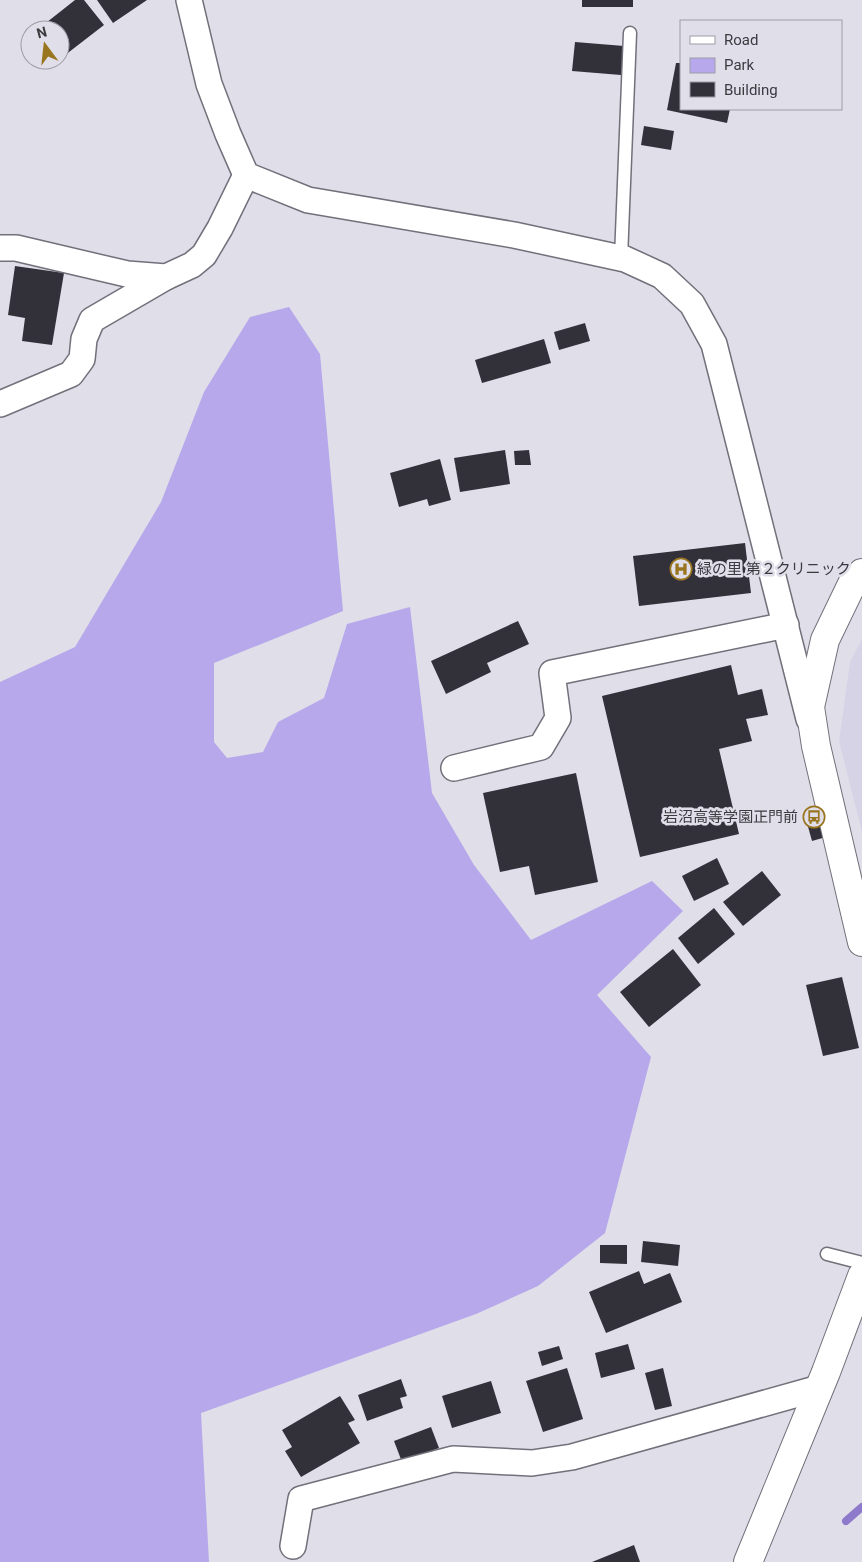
<svg xmlns="http://www.w3.org/2000/svg" width="862" height="1562" viewBox="0 0 862 1562" font-family="Roboto,'Noto Sans JP',sans-serif">
<style>
.built{fill:#d7d3e6}
.green{fill:#b6a8eb}
.lines{fill:none;stroke-linecap:round;stroke-linejoin:round}
.stream{stroke:#8d7aca;stroke-width:8}
.building{fill:#323039}
.service-casing{stroke:#72707a;stroke-width:15}
.minor-casing{stroke:#72707a;stroke-width:28}
.tertiary-casing{stroke:#72707a;stroke-width:30}
.service{stroke:#fff;stroke-width:12}
.minor{stroke:#fff;stroke-width:25}
.tertiary{stroke:#fff;stroke-width:28}
.labels{text-anchor:middle;stroke-width:5;stroke-linejoin:round;paint-order:stroke}
.poi-label{font-size:15px;fill:#3b3a3f;stroke:#e0dee9;text-anchor:start}
</style>
<rect width="100%" height="100%" fill="#e0dee9"/>
<polygon class="built" points="862,639 862,832 839,741 850,662"/>
<polygon class="green" points="289,307 320,354 343,611 214,663 214,742 227,758 263,752 278,722 324,698 347,624 410,607 432,793 474,865 531,940 652,881 683,911 597,995 651,1057 605,1233 538,1286 476,1314 201,1413 209,1562 0,1562 0,682 75,647 161,502 204,392 250,317"/>
<g class="lines">
<polyline class="stream" points="846,1521 862,1507"/>
</g>
<g class="building">
<polygon points="75,0 84,0 104,25 60,59 60,30 37,30"/>
<polygon points="97,0 147,0 113,23"/>
<rect x="582" y="0" width="51" height="7"/>
<polygon points="575,42 624,46 621,75 572,71"/>
<polygon points="676,63 681,63 681,109 730,109 727,123 667,110"/>
<polygon points="644,126 674,131 671,150 641,145"/>
<polygon points="15,266 64,273 52,345 22,341 25,318 8,315"/>
<polygon points="585,323 590,341 559,350 554,332"/>
<polygon points="544,339 551,363 482,383 475,360"/>
<polygon points="505,450 510,484 460,492 454,458"/>
<polygon points="529,450 531,465 515,465 514,451"/>
<polygon points="440,459 451,500 429,506 427,499 399,507 390,473"/>
<polygon points="745,543 751,593 639,606 633,556"/>
<polygon points="518,621 529,644 487,663 491,672 446,694 431,661"/>
<polygon points="731,665 738,695 762,689 768,715 746,719 752,741 719,749 739,834 640,857 602,696"/>
<polygon points="576,773 598,882 535,895 529,866 500,872 483,793"/>
<polygon points="821,819 826,837 812,841 807,823"/>
<polygon points="717,858 729,884 694,901 682,876"/>
<polygon points="762,871 781,895 743,926 723,902"/>
<polygon points="714,908 735,934 698,964 678,938"/>
<polygon points="673,949 701,985 649,1027 620,992"/>
<polygon points="842,977 859,1048 823,1056 806,985"/>
<polygon points="643,1241 680,1245 678,1266 641,1262"/>
<polygon points="600,1245 627,1245 627,1264 600,1263"/>
<polygon points="639,1271 644,1284 670,1273 682,1302 606,1333 589,1292"/>
<polygon points="628,1344 635,1369 601,1378 595,1353"/>
<polygon points="559,1346 563,1359 542,1366 538,1352"/>
<polygon points="567,1368 583,1419 543,1432 526,1381"/>
<polygon points="663,1368 672,1406 655,1410 645,1373"/>
<polygon points="401,1379 407,1396 400,1398 403,1408 367,1421 358,1395"/>
<polygon points="491,1381 501,1413 452,1428 442,1396"/>
<polygon points="340,1396 355,1420 348,1423 360,1443 301,1477 285,1451 292,1447 282,1430"/>
<polygon points="431,1427 439,1448 402,1462 394,1441"/>
<polygon points="634,1545 640,1562 592,1562"/>
</g>
<g class="lines">
<g class="service-casing">
<g id="service">
<polyline points="621,258 630,33"/>
<polyline points="827,1254 862,1263"/>
</g>
</g>
<g class="minor-casing">
<g id="minor">
<polyline points="189,0 209,84 228,134 246,175 308,200 514,235 625,259 662,276 692,304 714,344 809,719"/>
<polyline points="0,248 16,248 127,274 166,277 192,265 204,255 220,228 246,175"/>
<polyline points="0,404 71,374 82,359 84,339 92,320 166,277"/>
<polyline points="454,768 541,747 558,718 552,673 786,625"/>
<polyline points="293,1546 301,1499 453,1459 532,1463 572,1457 819,1388"/>
</g>
</g>
<g class="tertiary-casing">
<g id="tertiary">
<polyline points="862,573 852,584 825,640 810,707 816,746 862,942"/>
<polyline points="748,1562 826,1372 862,1276"/>
</g>
</g>
<use href="#service" class="service"/>
<use href="#minor" class="minor"/>
<use href="#tertiary" class="tertiary"/>
</g>
<defs>
<g id="hospital-ring" transform="scale(1.125)"><circle r="9.5" fill="#e0dee9" stroke="#9a7520" stroke-width="1.5"/><path d="M-5-5h3v3.5h4V-5h3V5h-3V1.5h-4V5h-3Z" fill="#9a7520"/></g>
<g id="bus-ring" transform="scale(1.125)"><circle r="9.5" fill="#e0dee9" stroke="#9a7520" stroke-width="1.5"/><path d="M-5-6H5V4H4V6H2V4H-2V6H-4V4H-5ZM-3.5-4V0h7V-4ZM-3.5 1.2v1.5H-2V1.2ZM2 1.2v1.5H3.5V1.2Z" fill="#9a7520"/></g>
</defs>
<g fill-rule="evenodd">
<use href="#hospital-ring" x="681" y="569"/>
<use href="#bus-ring" x="814" y="817"/>
</g>
<g class="labels">
<g class="poi-label">
<text x="697" y="574">緑の里 第２クリニック</text>
<text x="798" y="822" text-anchor="end">岩沼高等学園正門前</text>
</g>
</g>
<rect x="680" y="20" width="162" height="90" fill="#e0dee9" stroke="#9e9ca5"/>
<rect x="690" y="36" width="25" height="8" fill="#ffffff" stroke="#9e9ca5"/>
<text x="724" y="45" font-size="15" fill="#3b3a3f">Road</text>
<rect x="690" y="58" width="25" height="15" fill="#b6a8eb" stroke="#9e9ca5"/>
<text x="724" y="70" font-size="15" fill="#3b3a3f">Park</text>
<rect x="690" y="82" width="25" height="15" fill="#323039" stroke="#9e9ca5"/>
<text x="724" y="95" font-size="15" fill="#3b3a3f">Building</text>
<g transform="translate(45 45) rotate(345)"><circle r="24" fill="#e0dee9" stroke="#9e9ca5"/>
<path d="M0-4L9 19L0 12L-9 19Z" fill="#9a7520"/>
<text y="-8" font-size="14" font-weight="bold" text-anchor="middle" fill="#3b3a3f">N</text>
</g>
</svg>
